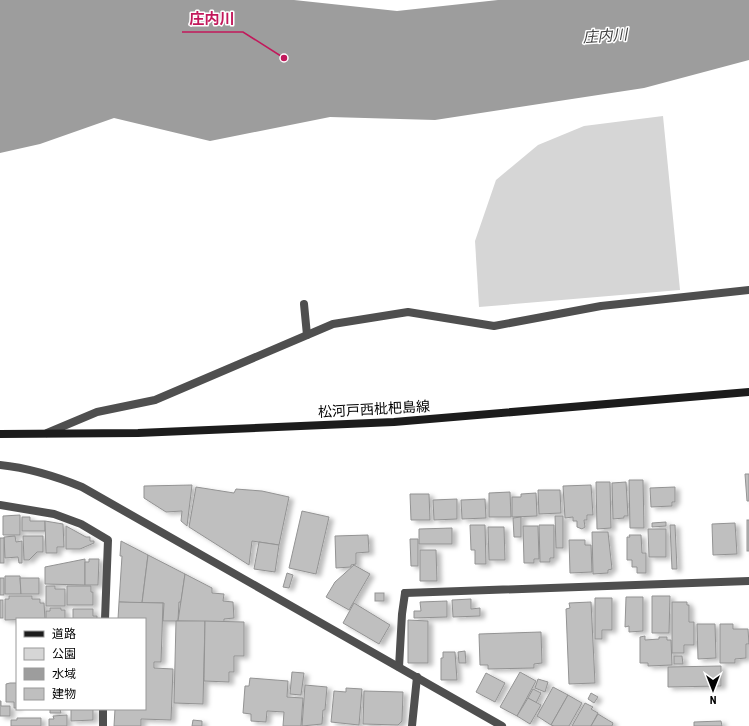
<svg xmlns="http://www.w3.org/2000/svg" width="749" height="726" viewBox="0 0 749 726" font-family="'Roboto Condensed','Noto Sans JP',sans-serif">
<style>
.green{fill:#d6d6d6}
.water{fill:#9d9d9d}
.building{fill:#bfbfbf;stroke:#939393;filter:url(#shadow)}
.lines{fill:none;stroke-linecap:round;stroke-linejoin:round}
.service{stroke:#4f4f4f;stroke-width:8}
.minor{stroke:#4f4f4f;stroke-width:8}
.secondary{stroke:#1c1c1c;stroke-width:8}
.labels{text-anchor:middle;stroke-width:3;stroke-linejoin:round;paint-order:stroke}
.street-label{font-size:14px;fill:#000;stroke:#fff}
.water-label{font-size:15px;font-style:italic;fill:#3e3e3e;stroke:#fff}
.leader{fill:none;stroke:#c2185b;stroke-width:1.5}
.callout-dot{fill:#c2185b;stroke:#fff;stroke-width:1.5}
.callout-label{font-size:15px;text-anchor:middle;font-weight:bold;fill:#c2185b;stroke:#fff;stroke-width:3;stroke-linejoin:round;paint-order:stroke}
</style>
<defs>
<filter id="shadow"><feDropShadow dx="4.5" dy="2.5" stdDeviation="2" flood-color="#0004"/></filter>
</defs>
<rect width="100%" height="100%" fill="#fff"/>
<polygon class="green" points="663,116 680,290 479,307 475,241 496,180 538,145 584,126"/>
<polygon class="water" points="0,0 294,0 397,11 498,0 749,0 749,60 644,88 435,120 330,117 210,141 114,118 40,144 0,153"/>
<g class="building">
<polygon points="745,474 749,474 749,501 747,501"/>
<polygon points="629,480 643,480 644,528 630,528"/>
<polygon points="596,482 610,482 611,528 597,529"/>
<polygon points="626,482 628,516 624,516 624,518 613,519 612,483"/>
<polygon points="192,485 187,526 181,521 182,511 166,512 144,498 144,486"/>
<polygon points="591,485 593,515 587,515 587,520 584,520 585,527 582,529 577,527 577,521 573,521 573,517 565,518 563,486"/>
<polygon points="196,487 234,493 236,489 262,491 289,497 279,545 252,541 249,565 189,527"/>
<polygon points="675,487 675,502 672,502 672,506 651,507 650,488"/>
<polygon points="538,490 560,490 561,513 539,514"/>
<polygon points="510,492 511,517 489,517 489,493"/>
<polygon points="536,493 537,516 512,517 512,497 521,497 521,494"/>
<polygon points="410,494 429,494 430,520 411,520"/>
<polygon points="457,499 457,519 434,520 433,500"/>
<polygon points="485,499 486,518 462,519 461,500"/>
<polygon points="302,511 329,517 316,574 289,568"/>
<polygon points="20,515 20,535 3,535 3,516"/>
<polygon points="555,516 563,516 563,548 556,548"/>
<polygon points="22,517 30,517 30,521 45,521 45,531 22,531"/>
<polygon points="521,517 521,537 514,537 513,518"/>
<rect x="747" y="520" width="2" height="31"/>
<polygon points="45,521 63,524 64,547 57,547 57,553 46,553"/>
<polygon points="666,522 666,526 652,527 652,523"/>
<polygon points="735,523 737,554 713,555 712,524"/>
<polygon points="470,525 485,525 486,564 475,564 475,550 471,550"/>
<polygon points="539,525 554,525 554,558 550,558 550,562 540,562"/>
<polygon points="670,525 675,525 677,569 672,569"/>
<polygon points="66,526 86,537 90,537 90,541 94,541 94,543 80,549 66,549"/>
<polygon points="523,526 538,526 539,559 534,559 534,563 524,563"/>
<polygon points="488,527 504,527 505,560 489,560"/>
<polygon points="452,528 452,544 419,544 419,529"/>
<polygon points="648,529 666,529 666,557 649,557"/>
<polygon points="592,532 608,532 612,569 608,570 608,573 593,574"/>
<polygon points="368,535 369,552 356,553 356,564 351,565 351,567 336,568 335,536"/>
<polygon points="629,535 641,535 642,553 646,553 646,573 637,573 637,567 632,567 632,560 627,560 627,537 630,537"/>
<polygon points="15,536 16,542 22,541 22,563 19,563 18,557 5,558 4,537"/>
<polygon points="23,536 43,536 43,552 37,552 29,560 24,560"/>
<rect x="0" y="538" width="4" height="25"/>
<polygon points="410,539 418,539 418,566 411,566"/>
<polygon points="569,540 585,540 585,545 591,545 592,572 570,573"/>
<polygon points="121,541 148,555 142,603 119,602 122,556 120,556"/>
<polygon points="259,542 279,545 275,572 254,569"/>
<polygon points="420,550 436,550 437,581 420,581"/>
<polygon points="148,555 185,574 181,602 179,602 178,621 163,621 164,603 142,603"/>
<polygon points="85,559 85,585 45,584 45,567"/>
<polygon points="89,559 99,559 98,585 85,585 85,562 89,562"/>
<polygon points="354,565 370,574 349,610 326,597 335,582"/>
<polygon points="287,573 293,575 289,588 283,587"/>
<polygon points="185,574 212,588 212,593 224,594 223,601 233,602 234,618 224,619 224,622 178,621"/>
<polygon points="5,576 20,576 21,594 5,594"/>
<rect x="0" y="578" width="4" height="17"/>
<polygon points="20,578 39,578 39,594 21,594"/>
<polygon points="46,586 55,586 55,589 65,589 65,606 46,606"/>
<polygon points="67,586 91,586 91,592 93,592 93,605 67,605"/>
<rect x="375" y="593" width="9" height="8"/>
<polygon points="9,596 32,596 32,599 40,599 40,603 44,603 45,619 5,620 5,599 9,599"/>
<polygon points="652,596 670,596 669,633 652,633"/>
<polygon points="626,597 643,597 643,631 629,632 629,626 625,627"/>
<polygon points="595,598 612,598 612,630 602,630 602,639 595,639"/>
<polygon points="471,599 471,609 480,608 480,616 453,617 452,600"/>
<rect x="0" y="600" width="3" height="18"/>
<polygon points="447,601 447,617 414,618 414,611 421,611 420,602"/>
<polygon points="119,602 163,603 161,662 154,662 154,668 173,669 171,720 141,719 141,726 114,726 115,709 145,709 145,619 118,619"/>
<polygon points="591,602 595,683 569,684 566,609 570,608 569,603"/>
<polygon points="672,602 687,602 687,605 689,605 689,622 694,622 694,645 684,645 684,653 672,653"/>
<polygon points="354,603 390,625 379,644 343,623"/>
<polygon points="50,608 61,608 61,610 65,610 65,619 46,619 46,611 50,611"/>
<polygon points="73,609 93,609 93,616 97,616 97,619 73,619"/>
<polygon points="408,620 428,621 428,663 408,663"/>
<polygon points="176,621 205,621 203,704 174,703"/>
<polygon points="205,621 244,622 244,656 234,656 234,672 229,672 229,682 204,681"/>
<polygon points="697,624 715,624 716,658 698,659"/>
<polygon points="720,624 733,624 733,629 748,629 749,644 746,644 746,658 735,659 735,663 720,663"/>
<polygon points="541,632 542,663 534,664 534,668 488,669 488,665 480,665 479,634"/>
<polygon points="645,636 645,640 659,639 659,637 667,637 667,640 671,640 672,665 648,666 648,663 640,663 640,637"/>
<polygon points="465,651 466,663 459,663 458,652"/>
<polygon points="443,652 455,652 457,680 441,680 441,658 443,658"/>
<polygon points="674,656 682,656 683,664 674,664"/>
<polygon points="721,666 721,686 668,687 668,667"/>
<polygon points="292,672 304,673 301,695 290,694"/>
<polygon points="520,672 536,681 517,716 500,707"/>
<polygon points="486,673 505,683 495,702 476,692"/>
<polygon points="250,678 288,681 287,697 303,698 301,726 283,726 284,712 267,711 266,722 251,721 251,714 243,713 245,686 249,686"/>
<polygon points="538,679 548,682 545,692 535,688"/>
<polygon points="10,683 17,683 17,708 14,708 14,702 6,702 6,684"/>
<polygon points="305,685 327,687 325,710 323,710 322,724 302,726"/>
<polygon points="553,687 568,695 551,725 537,716"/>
<polygon points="346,688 362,689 359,725 331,722 334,691 346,692"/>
<polygon points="533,689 541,693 536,703 528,698"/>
<polygon points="364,691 403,692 402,721 398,725 363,724"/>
<polygon points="591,693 598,697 594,703 588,699"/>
<polygon points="568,695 582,703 569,726 554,726 551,725"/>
<polygon points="528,698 541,705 530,724 517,716"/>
<polygon points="0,701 1,701 1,706 10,706 10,716 0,716"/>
<polygon points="585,703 593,707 591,709 598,713 591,726 572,726"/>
<polygon points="50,709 60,709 61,713 50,713"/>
<polygon points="71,709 93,709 93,720 71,721"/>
<polygon points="598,714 613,723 612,726 591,726"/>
<polygon points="67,715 67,726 49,726 49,719 54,719 53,716"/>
<polygon points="17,718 41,718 41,726 11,726 11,720 17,720"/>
<polygon points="193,720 202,721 202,726 192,726"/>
<polygon points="721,721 722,726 694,726 694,722"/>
</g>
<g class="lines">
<g class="service">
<polyline points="304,304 307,335"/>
<polyline points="47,433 97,412 155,400 333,324 408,312 494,326 601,306 749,290"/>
<polyline points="399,667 402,614 405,593"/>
</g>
<g class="minor">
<path d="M0 465C29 468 55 476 82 487L502 726"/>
<polyline points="0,505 54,514 81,524 108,540 105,619"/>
<polyline points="405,593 749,581"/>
<polyline points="103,726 103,709"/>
<polyline points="412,726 417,677"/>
</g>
<polyline class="secondary" points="0,434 138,433 394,422 749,392"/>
</g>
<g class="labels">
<g class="street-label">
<text transform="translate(374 409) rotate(-3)" y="5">松河戸西枇杷島線</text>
</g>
<g class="water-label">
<text transform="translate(605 36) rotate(-4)" y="5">庄内川</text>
</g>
</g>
<path class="leader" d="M284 58L243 32H182"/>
<circle class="callout-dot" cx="284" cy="58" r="4"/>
<g class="callout-label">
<text x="212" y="24">庄内川</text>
</g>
<rect x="16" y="618" width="130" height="92" fill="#ffffff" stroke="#999999"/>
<rect x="24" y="631" width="20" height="6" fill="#1c1c1c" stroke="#999999"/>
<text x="52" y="638" font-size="12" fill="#000000">道路</text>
<rect x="24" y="648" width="20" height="12" fill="#d6d6d6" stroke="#999999"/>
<text x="52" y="658" font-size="12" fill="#000000">公園</text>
<rect x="24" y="668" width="20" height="12" fill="#9d9d9d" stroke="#999999"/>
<text x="52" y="678" font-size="12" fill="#000000">水域</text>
<rect x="24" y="688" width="20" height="12" fill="#bfbfbf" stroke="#999999"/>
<text x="52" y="698" font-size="12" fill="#000000">建物</text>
<g transform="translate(713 690) rotate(180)" stroke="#ffffff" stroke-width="3" paint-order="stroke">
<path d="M0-3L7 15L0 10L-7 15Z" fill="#000000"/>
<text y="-6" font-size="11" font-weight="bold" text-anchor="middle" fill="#000000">N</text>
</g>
</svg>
